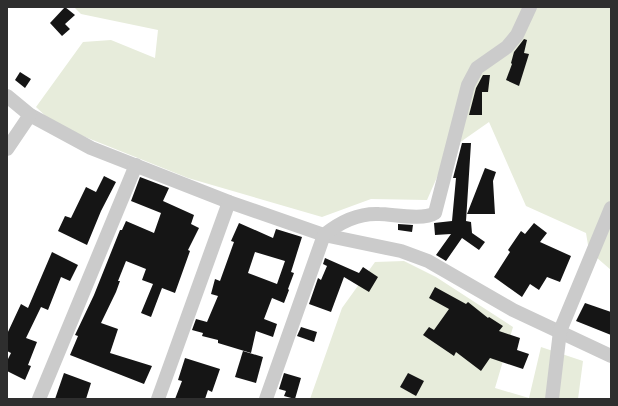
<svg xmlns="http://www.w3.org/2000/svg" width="618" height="406" viewBox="0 0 618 406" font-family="'DM Sans',sans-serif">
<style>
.green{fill:#e7ecdb}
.building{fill:#151515;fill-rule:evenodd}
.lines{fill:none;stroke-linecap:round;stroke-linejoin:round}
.minor{stroke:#cbcbcb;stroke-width:14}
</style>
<rect width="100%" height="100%" fill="#fff"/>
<g class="green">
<polygon points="74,7 611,7 611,270 589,251 586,233 526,206 489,122 449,150 427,200 371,199 322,217 188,178 55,125 36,107 83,42 111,40 155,58 158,30 81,14"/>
<polygon points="404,261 436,277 513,327 495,388 529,398 541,347 583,361 578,399 310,399 342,308 375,262"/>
</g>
<g class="building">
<polygon points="65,7 75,15 65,24 70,29 62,36 50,23"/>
<polygon points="524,39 527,40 524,53 529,54 519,86 506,80 512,64 511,63 514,52"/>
<polygon points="20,72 31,79 25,88 15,80"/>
<polygon points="483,75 490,75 488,92 482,92 482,115 469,115 476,88"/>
<polygon points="462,143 471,143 466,221 471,222 472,233 485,242 479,250 462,238 446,261 436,255 451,234 435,235 434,223 452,221 456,178 453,178"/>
<polygon points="485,168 496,172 493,181 495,214 467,214"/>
<polygon points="104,176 116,182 101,211 87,245 58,231 65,216 71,218 86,187 96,192"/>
<polygon points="140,177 169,188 163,201 194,215 191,224 199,228 188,250 190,251 175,293 162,288 151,317 141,313 153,284 142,280 146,269 126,261 118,281 120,281 116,292 101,323 118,329 110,353 152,366 144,384 70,355 78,336 75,335 94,295 120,230 122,230 126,221 154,233 161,213 131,201"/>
<path d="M239 223 273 238 276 229 302 237 291 272 294 273 288 289 289 290 284 303 272 298 264 319 277 324 273 337 256 331 251 353 218 343V340L202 336 203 333 192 330 196 319 207 322 218 296 211 294 215 279 220 281 234 242 231 241ZM255 252 285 261 277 284 248 273Z"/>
<polygon points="534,223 547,233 540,242 571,256 560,282 547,277 539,290 530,284 522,297 494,277 510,252 508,250 521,231 525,234"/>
<polygon points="398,224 413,225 412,232 398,230"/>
<polygon points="52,252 78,265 70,281 61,277 48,310 41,307 26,338 37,342 28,365 31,366 25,380 7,371 7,361 11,353 7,351 7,334 21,304 28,308"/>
<polygon points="325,258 359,273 363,267 378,277 369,292 344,277 331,312 309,304 318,278 321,280 327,266 323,264"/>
<polygon points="435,287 466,304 468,302 488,318 489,317 503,326 499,331 520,338 517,350 529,354 523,369 490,358 481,371 456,352 454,356 423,335 429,327 434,330 449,309 429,298"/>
<polygon points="585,303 611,312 611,335 576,321"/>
<polygon points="301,327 317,332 314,342 297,336"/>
<polygon points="243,351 263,357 256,383 235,377"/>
<polygon points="185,358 220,369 212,392 208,390 205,399 175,399 182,381 178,380"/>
<polygon points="64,373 91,383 86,399 55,399"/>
<polygon points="284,373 301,378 295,399 284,396 286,391 279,389"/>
<polygon points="408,373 424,381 416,396 400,387"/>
</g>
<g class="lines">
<g class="minor">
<polyline points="7,96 30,115 91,148 229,202 324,235 401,251 428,261 513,310 611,356"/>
<polyline points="7,149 30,115"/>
<polyline points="39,399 136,165"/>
<polyline points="158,399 229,202"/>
<path d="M266 399 324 235C340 222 358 213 379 214 393 214 423 221 435 213L468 85 477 68 507 47 517 35 530 7"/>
<polyline points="552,399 560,331 611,208"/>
</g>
</g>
<rect width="618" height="406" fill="none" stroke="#2e2e2e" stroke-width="16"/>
</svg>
